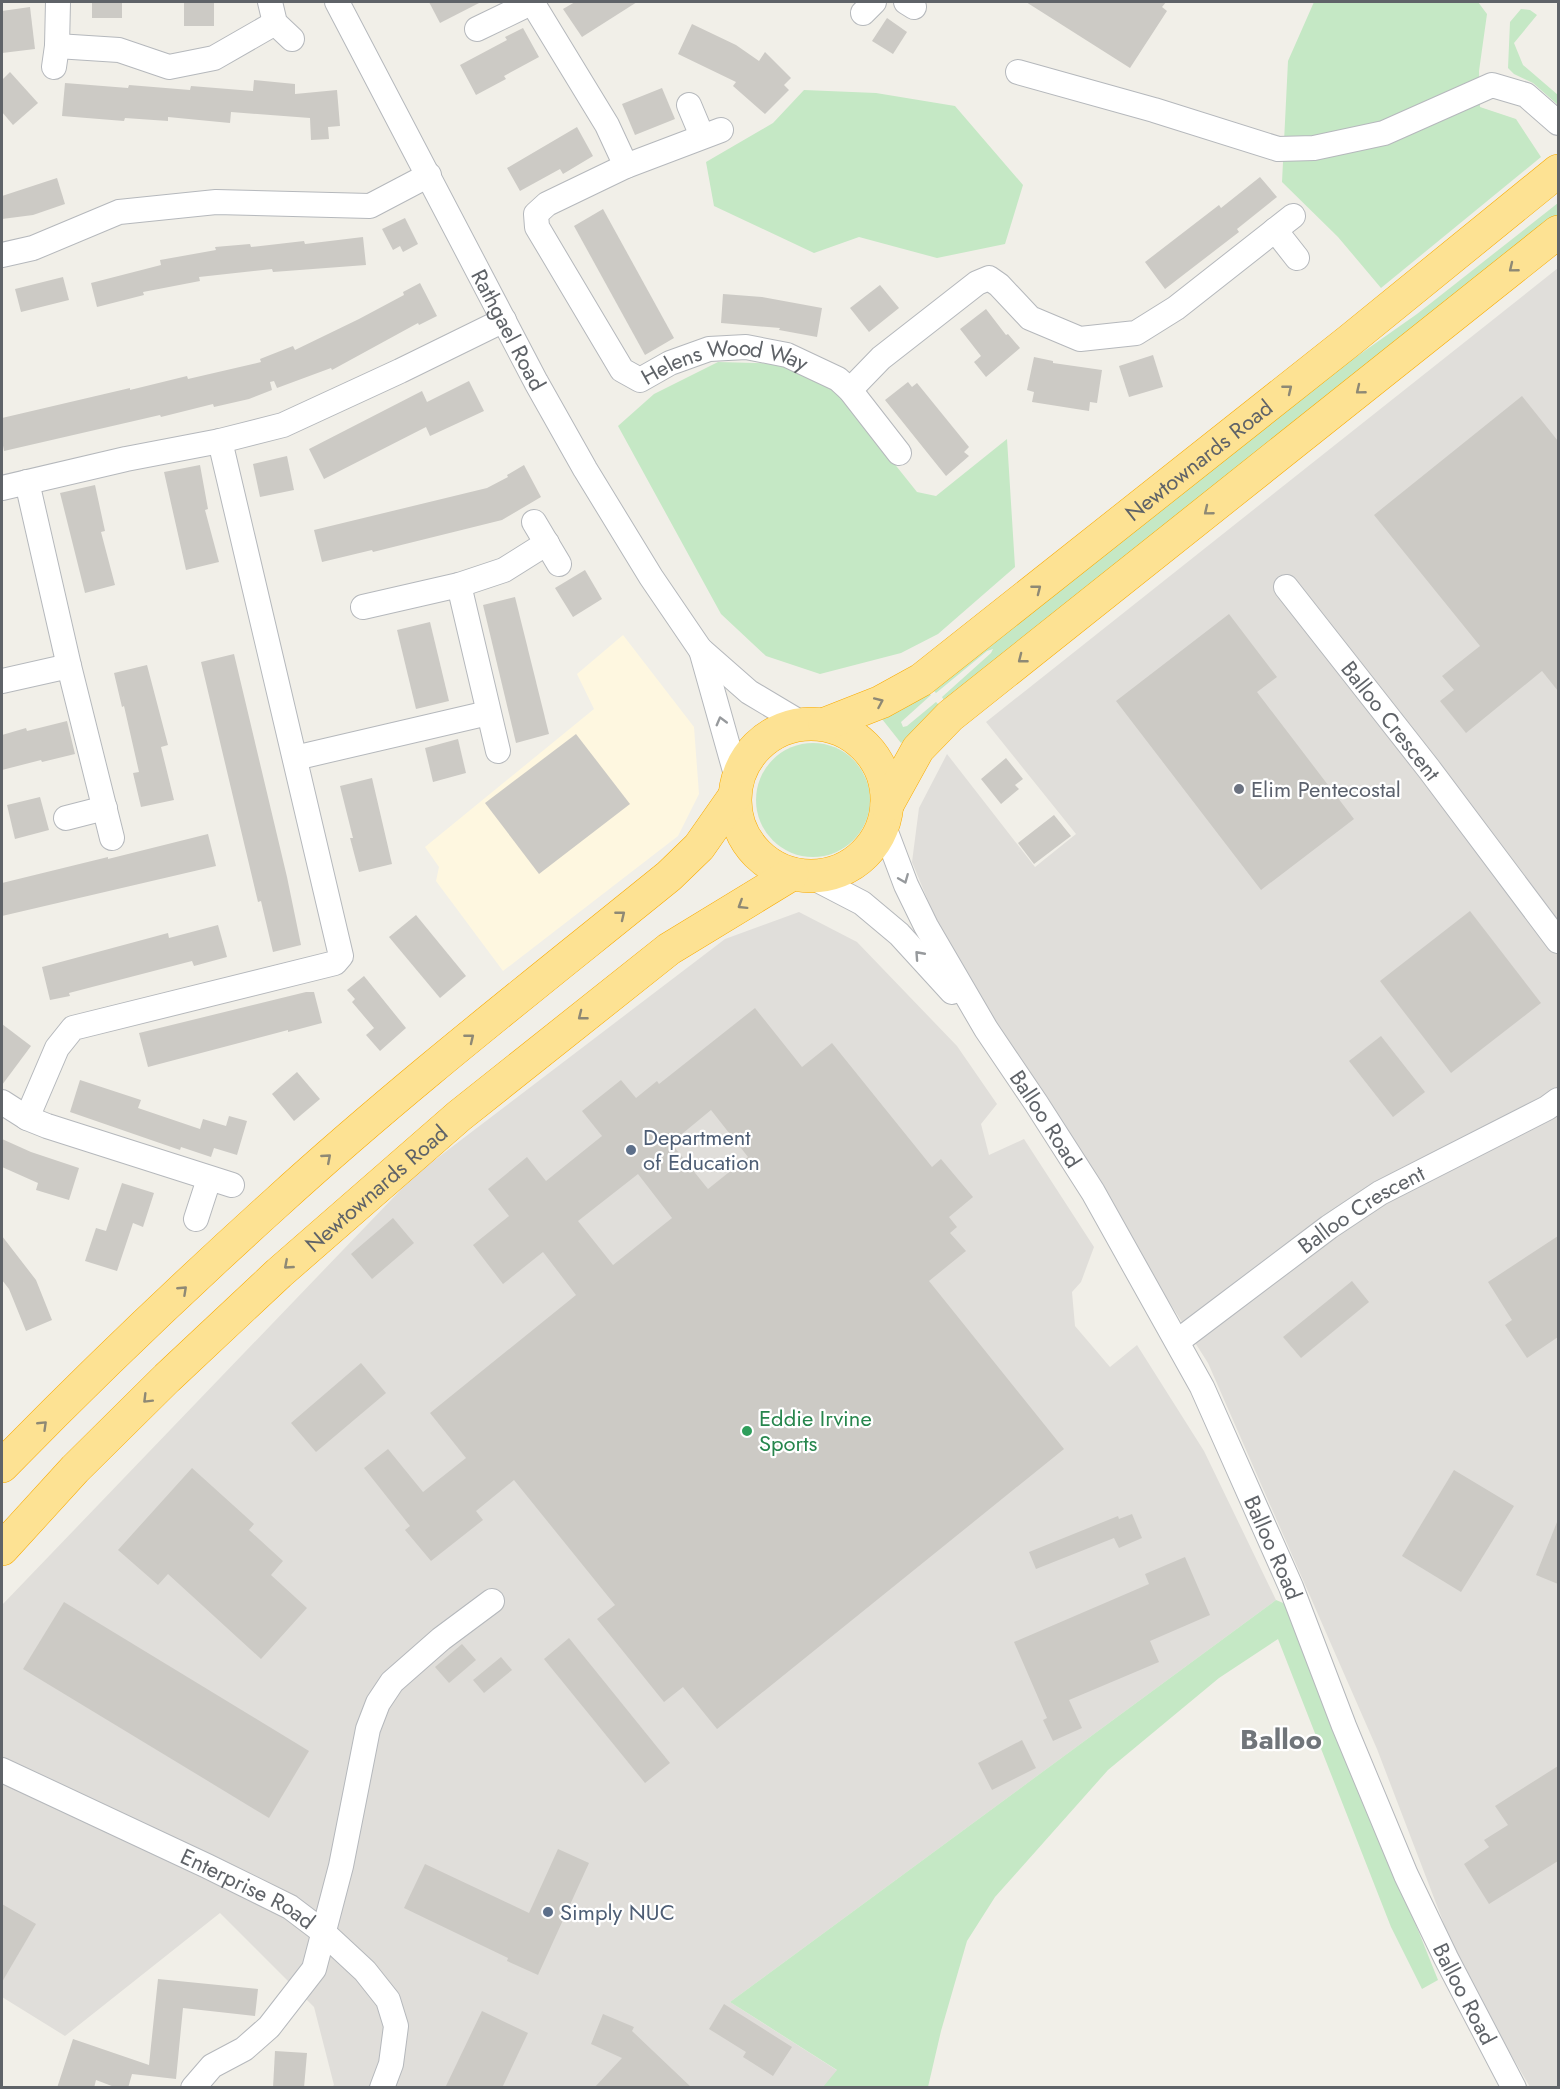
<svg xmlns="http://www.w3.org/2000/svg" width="1560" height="2089" viewBox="0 0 1560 2089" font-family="Jost,sans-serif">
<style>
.commercial{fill:#fef7e0}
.industrial{fill:#e0deda}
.green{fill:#c5e8c5}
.building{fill:#cccac5;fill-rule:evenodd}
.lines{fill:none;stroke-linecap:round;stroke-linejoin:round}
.minor-casing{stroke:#b5b8bc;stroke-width:26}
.highway-casing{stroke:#f9ab00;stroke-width:34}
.minor{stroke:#fff;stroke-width:24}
.highway{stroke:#fde293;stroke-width:33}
.oneway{stroke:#8e8975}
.oneway2{stroke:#979a9d}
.worship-dot{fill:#6b7280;stroke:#fff;stroke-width:2}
.service-dot{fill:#5c6f8a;stroke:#fff;stroke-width:2}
.leisure-dot{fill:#2e9e5b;stroke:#fff;stroke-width:2}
.labels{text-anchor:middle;stroke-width:4.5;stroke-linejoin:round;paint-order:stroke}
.street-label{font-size:22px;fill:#5f6368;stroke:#fff}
.worship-label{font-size:22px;fill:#5b616d;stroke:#fff;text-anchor:start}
.service-label{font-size:22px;fill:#4e5e75;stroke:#fff;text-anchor:start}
.leisure-label{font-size:22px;fill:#27864d;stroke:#fff;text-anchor:start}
.district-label{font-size:28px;font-weight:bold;fill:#70757a;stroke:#fff}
</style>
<rect width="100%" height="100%" fill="#f1efe8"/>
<polygon class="commercial" points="623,635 694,727 699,794 678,836 503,971 436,881 439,867 425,847 594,709 577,674"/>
<g class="industrial">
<polygon points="1558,268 1558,2087 1530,2087 1462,1971 1377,1749 1208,1363 1010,1052 943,937 912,862 919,808 947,754 1035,867 1076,834 986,722"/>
<polygon points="799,912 857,942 957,1046 997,1104 981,1124 989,1155 1024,1139 1094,1247 1081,1282 1072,1292 1075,1326 1110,1367 1137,1345 1204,1451 1276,1600 730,2002 838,2071 823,2088 332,2087 334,2085 314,2007 220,1913 65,2036 2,1997 2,1605 415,1175 725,939"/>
</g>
<g class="green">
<polygon points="1314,2 1478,2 1487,14 1479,71 1480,107 1516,119 1541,157 1381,288 1338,237 1282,182 1288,61"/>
<polygon points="1521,9 1530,10 1537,15 1514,43 1523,65 1558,95 1558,105 1533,83 1514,74 1508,68 1510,22"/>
<polygon points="804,90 876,93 955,106 1023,185 1005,244 937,258 859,237 814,253 714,206 706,162 773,123"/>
<polygon points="1558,203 1558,214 946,704 942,697 991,653 993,649 987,651 936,693 932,689 1336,371 1417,314"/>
<polygon points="718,362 785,364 837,392 917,492 936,496 1007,439 1015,567 938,634 901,653 820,674 766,656 721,614 618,426 654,394"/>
<polygon points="928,692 931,695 901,722 903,727 907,726 936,702 941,707 901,743 882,719 900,711"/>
<circle cx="813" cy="800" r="57"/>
<polygon points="1276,1600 1288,1605 1438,1980 1422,1989 1391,1927 1278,1639 1219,1678 1108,1770 995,1897 967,1941 941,2031 928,2087 823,2087 837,2070 730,2002"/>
</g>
<g class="building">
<rect x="92" y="2" width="30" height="16"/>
<rect x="184" y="2" width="30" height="24"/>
<polygon points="429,2 481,2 440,23"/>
<polygon points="575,2 637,2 582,37 563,9"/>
<polygon points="1026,2 1166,2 1162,7 1167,11 1130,68"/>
<polygon points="30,7 35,49 2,53 2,11"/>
<polygon points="887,18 907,32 893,54 872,41"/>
<polygon points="692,24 736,45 759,61 765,52 791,78 784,85 789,90 765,114 733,86 736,82 678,54"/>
<polygon points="523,28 539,57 504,76 506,79 476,95 460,65 507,40 505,37"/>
<polygon points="10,72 38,103 13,125 2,112 2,80"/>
<polygon points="254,80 295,84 295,94 337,90 340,126 328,127 329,139 311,140 310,118 231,112 230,123 168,117 168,121 125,118 124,121 62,116 65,83 128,88 129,85 190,90 191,86 253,91"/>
<polygon points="662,88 675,119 635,135 622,104"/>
<polygon points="577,127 593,156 563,174 560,169 520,191 507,168"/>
<polygon points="1260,177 1277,197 1237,229 1239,232 1165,289 1145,262 1219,205 1221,208"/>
<polygon points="57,178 65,204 33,215 2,219 2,196"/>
<polygon points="603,209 674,338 645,355 574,226"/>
<polygon points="405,218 418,244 403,252 400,246 393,250 382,229"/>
<polygon points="363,237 366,265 273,272 272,269 199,277 200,281 143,292 144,295 97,307 91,283 161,265 160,260 216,250 215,247 250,244 251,247 304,241 305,244"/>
<polygon points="63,277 69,300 21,312 15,289"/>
<polygon points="420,283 437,316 419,325 418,323 332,370 331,368 277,388 274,381 270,382 272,390 249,399 214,407 213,404 161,417 160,415 4,451 2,440 2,418 130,388 130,390 187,376 188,379 261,362 260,359 293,346 295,350 359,319 404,295 403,292"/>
<polygon points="880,285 899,308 869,332 850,308"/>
<polygon points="723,294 762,297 822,308 817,337 779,330 780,328 721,323"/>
<polygon points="986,309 1006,335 1008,334 1020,348 986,377 974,362 981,356 960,329"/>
<polygon points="1153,355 1163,387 1129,397 1119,366"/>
<polygon points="1034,357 1053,361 1053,363 1102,370 1097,403 1090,402 1089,411 1032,402 1034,392 1027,390"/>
<polygon points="469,381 484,411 430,436 426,427 324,479 309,449 422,391 427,402"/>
<polygon points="908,382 912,387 917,383 969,447 964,452 969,456 946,476 885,400"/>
<polygon points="1522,396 1558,441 1558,691 1542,671 1466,733 1440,701 1454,690 1442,676 1480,646 1374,515"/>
<polygon points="287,456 294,490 260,497 253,464"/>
<polygon points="200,465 208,509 205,510 219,562 186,570 164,472"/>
<polygon points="524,465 541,497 502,520 373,552 372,550 322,562 314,530 487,488 508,477 507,475"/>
<polygon points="95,485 105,531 101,532 115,585 85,593 60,493"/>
<polygon points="585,570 602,599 573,617 555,588"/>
<polygon points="515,597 549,734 516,743 483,605"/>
<polygon points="1229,614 1277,677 1257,692 1354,819 1261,890 1116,701"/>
<polygon points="430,622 449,701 416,709 397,630"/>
<polygon points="234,654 287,877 301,945 273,952 261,901 258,902 201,662"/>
<polygon points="147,665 168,745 161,747 174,800 141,807 133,773 139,772 124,706 122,707 114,673"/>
<polygon points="67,721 75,754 42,762 41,760 2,770 2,735 26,728 27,731"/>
<polygon points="576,734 630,804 539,874 485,803"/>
<polygon points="458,739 466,773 433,782 425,748"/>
<polygon points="1006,758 1023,779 1015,785 1019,789 1001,804 981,779"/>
<polygon points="372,778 392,864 359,872 350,838 353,838 340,786"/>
<polygon points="40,797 49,830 15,839 7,805"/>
<polygon points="1054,815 1071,836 1034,864 1018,843"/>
<polygon points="208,834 216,866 2,916 2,883 108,857 108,859"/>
<polygon points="1470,911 1541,1003 1451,1073 1380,981"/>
<polygon points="416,915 466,976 440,998 389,937"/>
<polygon points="218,925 227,957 194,966 192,961 69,993 70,996 50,1000 42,967 168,933 169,938"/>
<polygon points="364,976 406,1028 380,1051 366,1035 374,1028 352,1002 355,999 347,990"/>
<polygon points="306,992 314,992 322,1023 288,1032 288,1030 148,1067 139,1033"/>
<path d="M755 1008 802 1067 832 1043 932 1167 941 1159 973 1197 949 1217 957 1227 950 1233 966 1251 929 1281 1064 1449 717 1729 683 1687 664 1702 597 1619 615 1605 514 1480 476 1511 483 1520 431 1561 405 1530 410 1526 364 1468 388 1449 423 1492 466 1458 430 1413 576 1295 543 1252 503 1284 473 1245 509 1216 488 1189 527 1157 546 1181 602 1136 582 1111 621 1080 636 1098 657 1081 659 1084ZM711 1110 748 1157 708 1189 671 1143ZM638 1174 672 1218 613 1265 578 1221Z"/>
<polygon points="2,1024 31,1046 2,1085"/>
<polygon points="1381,1036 1425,1092 1393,1117 1349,1061"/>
<polygon points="297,1072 320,1099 294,1121 272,1094"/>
<polygon points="80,1080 141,1100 138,1108 200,1129 203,1119 226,1126 229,1116 247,1121 237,1155 214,1148 211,1157 181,1147 180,1150 70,1112"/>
<polygon points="2,1139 31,1152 79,1168 69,1200 36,1190 38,1183 2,1167"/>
<polygon points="122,1183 154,1193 143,1227 133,1223 117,1271 85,1261 96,1228 106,1231"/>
<polygon points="393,1218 414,1243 372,1279 351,1254"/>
<polygon points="2,1236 36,1280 52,1320 26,1331 9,1289 2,1280"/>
<polygon points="1558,1236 1558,1337 1527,1358 1505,1325 1512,1320 1488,1282"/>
<polygon points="1352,1281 1369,1302 1301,1358 1283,1337"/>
<polygon points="361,1363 386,1393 316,1452 291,1423"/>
<polygon points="192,1468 254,1524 249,1530 283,1561 271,1575 307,1608 261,1659 168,1574 158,1585 118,1550"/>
<polygon points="1454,1470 1514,1506 1461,1592 1402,1556"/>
<polygon points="1132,1514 1142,1538 1119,1548 1114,1538 1036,1569 1029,1552 1118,1516 1119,1519"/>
<polygon points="1557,1522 1558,1522 1558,1584 1536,1575"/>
<polygon points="1185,1557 1210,1615 1150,1641 1159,1662 1069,1700 1082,1728 1053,1741 1043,1720 1047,1718 1014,1642 1149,1584 1145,1574"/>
<polygon points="64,1602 309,1751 269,1818 23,1669"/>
<polygon points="569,1638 670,1763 645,1783 544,1659"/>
<polygon points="462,1644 476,1660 449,1683 435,1667"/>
<polygon points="501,1657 512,1670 484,1693 473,1680"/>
<polygon points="1022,1740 1036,1768 992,1790 978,1763"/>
<polygon points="1558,1766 1558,1861 1489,1904 1464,1864 1489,1847 1484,1840 1508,1825 1495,1806"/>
<polygon points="558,1849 589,1863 538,1975 507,1961 508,1958 404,1908 425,1864 529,1913"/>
<polygon points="2,1904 36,1924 2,1982"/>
<polygon points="158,1979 258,1989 255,2016 183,2008 176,2079 132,2074 128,2088 117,2088 96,2080 94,2088 57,2088 73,2039 149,2065"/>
<polygon points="724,2004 792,2047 773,2076 743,2057 746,2052 709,2029"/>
<polygon points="482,2011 528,2033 502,2088 445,2088"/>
<polygon points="603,2014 634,2027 632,2031 692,2088 594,2088 622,2058 591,2044"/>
<polygon points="275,2051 307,2053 304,2088 273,2088"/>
</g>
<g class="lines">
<g class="minor-casing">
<g id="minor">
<polyline points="270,2 275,23 292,39"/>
<path id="s1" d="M337 2 536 382 585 469 651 577 700 649 749 692 801 723"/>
<polyline points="532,2 607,125 626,166"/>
<polyline points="906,2 914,7"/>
<polyline points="863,13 874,2"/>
<polyline points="477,29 533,2"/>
<polyline points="57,46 119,50 169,67 214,58 275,23"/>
<polyline points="54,67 57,46 58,2"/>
<polyline points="1018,72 1154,110 1278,149 1314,148 1384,133 1492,85 1526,95 1558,123"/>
<polyline points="689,105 702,136"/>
<path id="s2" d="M721 130 626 166 547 204 536 214 537 227 622 370 640 380 670 363 709 349 746 347 787 355 838 379 850 390 899 453"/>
<polyline points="1275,230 1297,258"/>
<polyline points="2,255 33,248 119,212 216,202 370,206 429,175"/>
<polyline points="850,390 881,358 977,283 989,278 999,285 1030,318 1080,339 1136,333 1176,308 1293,216"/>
<polyline points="27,482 69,666 112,838"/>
<polyline points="2,488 126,459 220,441 283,425 400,371 504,320"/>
<polyline points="534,522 559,564"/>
<polyline points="459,585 498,751"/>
<path id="s3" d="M1286 587 1429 769 1558 941"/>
<polyline points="363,607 459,585 504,570 547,543"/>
<polyline points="701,650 737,778"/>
<polyline points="2,681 69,666"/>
<polyline points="295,758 488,713"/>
<polyline points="66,818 105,808"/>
<path id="s4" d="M883 824 906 885 926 926 986 1029 1036 1103 1093 1192 1202 1387 1291 1587 1344 1726 1406 1875 1446 1958 1514 2088"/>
<polyline points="810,876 862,903 899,934 952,992"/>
<polyline points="2,1102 27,1118 47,1126 232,1185"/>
<polyline points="27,1118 57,1048 73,1028 335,963 341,956 220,441"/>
<polyline points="196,1219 209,1179"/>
<path id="s5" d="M1178 1341 1329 1227 1380 1193 1547 1108 1558 1100"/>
<path id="s6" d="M2 1770 207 1866 290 1907 323 1932 365 1971 388 2000 396 2026 391 2064 382 2088"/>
<polyline points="193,2088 212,2066 244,2049 269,2027 314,1969 341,1866 368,1729 378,1703 392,1682 441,1639 492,1601"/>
</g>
</g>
<g class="highway-casing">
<g id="highway">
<circle cx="811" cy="800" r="76"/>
<path id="s7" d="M825 724 881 702 921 680 1349 341 1558 171"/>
<polyline points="887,805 918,749 950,716 1558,232"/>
<path d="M2 1466C90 1376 182 1288 276 1203 402 1088 537 983 669 876L699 847 734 797"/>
<path id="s8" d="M2 1549 75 1469 167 1378 279 1273 459 1116 669 949 792 874"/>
</g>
</g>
<use href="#minor" class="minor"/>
<use href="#highway" class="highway"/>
</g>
<defs><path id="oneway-chevron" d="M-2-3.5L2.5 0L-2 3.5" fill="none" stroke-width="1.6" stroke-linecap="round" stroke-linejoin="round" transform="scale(1.5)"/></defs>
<g class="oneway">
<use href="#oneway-chevron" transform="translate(1513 268) rotate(141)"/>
<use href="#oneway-chevron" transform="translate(1288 389) rotate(-39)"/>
<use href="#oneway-chevron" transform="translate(1360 390) rotate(141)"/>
<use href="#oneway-chevron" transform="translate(1208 511) rotate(141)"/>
<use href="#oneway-chevron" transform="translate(1037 589) rotate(-38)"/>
<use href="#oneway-chevron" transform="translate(1022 659) rotate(142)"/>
<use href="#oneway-chevron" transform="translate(879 702) rotate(-24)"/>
<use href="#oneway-chevron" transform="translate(742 905) rotate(148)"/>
<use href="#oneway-chevron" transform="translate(621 915) rotate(-39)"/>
<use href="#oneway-chevron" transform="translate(582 1016) rotate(142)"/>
<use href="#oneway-chevron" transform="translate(470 1038) rotate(-39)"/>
<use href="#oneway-chevron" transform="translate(327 1158) rotate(-41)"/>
<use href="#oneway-chevron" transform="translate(288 1265) rotate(139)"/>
<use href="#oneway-chevron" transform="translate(183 1290) rotate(-43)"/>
<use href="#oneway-chevron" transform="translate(147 1399) rotate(135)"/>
<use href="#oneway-chevron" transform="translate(43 1425) rotate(-44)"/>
</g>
<g class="oneway2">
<use href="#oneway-chevron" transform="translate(721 721) rotate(-105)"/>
<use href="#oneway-chevron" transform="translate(904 879) rotate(68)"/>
<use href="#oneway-chevron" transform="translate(919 955) rotate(-132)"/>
</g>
<circle class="worship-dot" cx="1239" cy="789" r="6"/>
<g class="service-dot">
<circle cx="631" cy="1150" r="6"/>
<circle cx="548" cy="1912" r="6"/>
</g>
<circle class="leisure-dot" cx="747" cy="1431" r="6"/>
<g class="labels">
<g class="street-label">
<text dy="8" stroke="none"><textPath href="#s1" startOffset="370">Rathgael Road</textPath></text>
<text dy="8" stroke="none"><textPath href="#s2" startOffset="494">Helens Wood Way</textPath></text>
<text dy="8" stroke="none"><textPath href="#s7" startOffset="460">Newtownards Road</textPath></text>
<text dy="8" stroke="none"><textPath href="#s3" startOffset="170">Balloo Crescent</textPath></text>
<text dy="8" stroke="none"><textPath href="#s4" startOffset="338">Balloo Road</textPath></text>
<text dy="8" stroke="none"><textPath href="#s8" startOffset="520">Newtownards Road</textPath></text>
<text dy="8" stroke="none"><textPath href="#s5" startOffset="226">Balloo Crescent</textPath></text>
<text dy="8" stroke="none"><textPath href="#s4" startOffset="824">Balloo Road</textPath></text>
<text dy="8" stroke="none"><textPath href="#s6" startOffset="273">Enterprise Road</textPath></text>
<text dy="8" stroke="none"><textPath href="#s4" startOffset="1310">Balloo Road</textPath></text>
</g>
<g class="worship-label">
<text x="1251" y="797">Elim Pentecostal</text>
</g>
<g class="service-label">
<text x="643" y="1145">Department<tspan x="643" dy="25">of Education</tspan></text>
<text x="560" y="1920">Simply NUC</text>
</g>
<g class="leisure-label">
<text x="759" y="1426">Eddie Irvine<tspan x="759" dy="25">Sports</tspan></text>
</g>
<g class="district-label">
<text x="1281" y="1749">Balloo</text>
</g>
</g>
<rect width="1560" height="2089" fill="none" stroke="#5f6368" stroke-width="6"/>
</svg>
